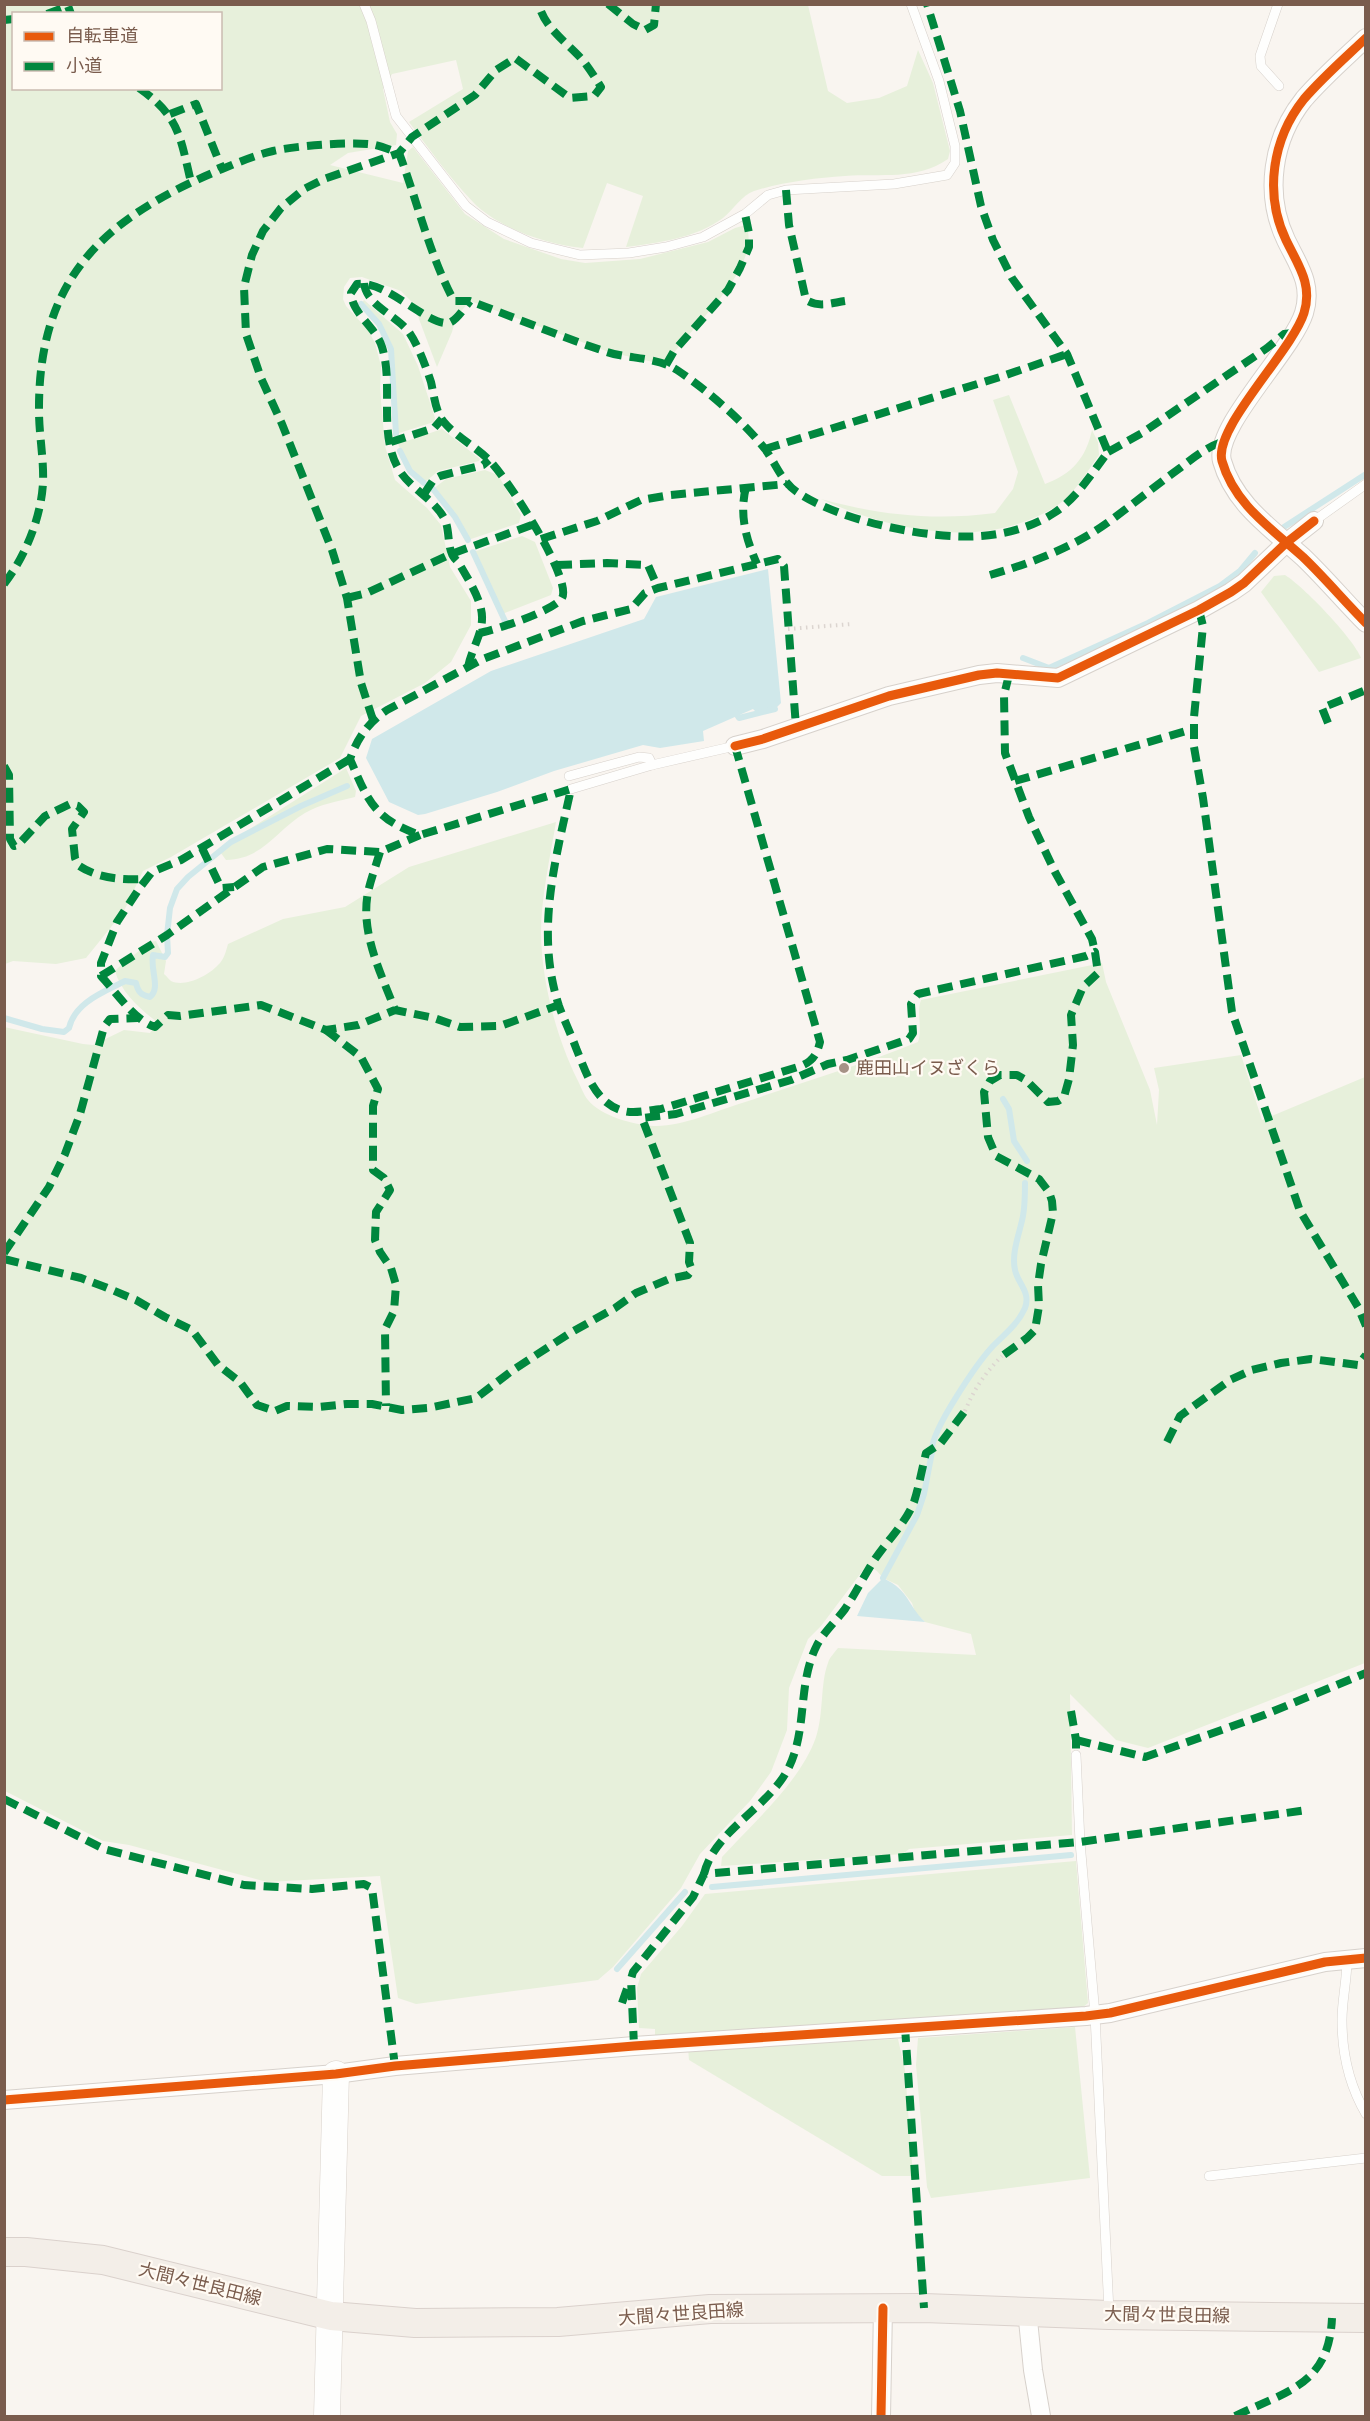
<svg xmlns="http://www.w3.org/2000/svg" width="1370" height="2421" viewBox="0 0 1370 2421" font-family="'Sofia Sans Condensed','Noto Sans JP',sans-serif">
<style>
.green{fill:#e7f0db;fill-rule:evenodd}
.water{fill:#d0e8ea}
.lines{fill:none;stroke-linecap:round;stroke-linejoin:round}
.stream{stroke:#d0e8ea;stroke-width:6}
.lane-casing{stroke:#d7d1cb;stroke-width:10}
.street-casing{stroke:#d7d1cb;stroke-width:20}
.secondary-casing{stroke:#d9d2cb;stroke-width:27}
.primary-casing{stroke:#dad1cc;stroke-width:30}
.path{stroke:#dcd5d0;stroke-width:4;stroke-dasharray:1.5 4.5;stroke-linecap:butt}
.lane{stroke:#fefefd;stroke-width:9}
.street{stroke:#fefefd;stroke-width:18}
.secondary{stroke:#fefefd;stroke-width:26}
.primary{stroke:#f3eee8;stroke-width:28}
.quiet{stroke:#00873e;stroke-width:8;stroke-dasharray:15 8;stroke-linecap:butt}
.cycleway-casing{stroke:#fffaf3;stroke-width:13}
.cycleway{stroke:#e8590c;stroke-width:9}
.poi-dot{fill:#a69286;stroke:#fffaf3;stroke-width:2}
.labels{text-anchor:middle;stroke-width:4.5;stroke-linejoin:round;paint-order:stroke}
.poi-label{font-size:18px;fill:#7a5c4d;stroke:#fffaf3;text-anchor:start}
.street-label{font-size:18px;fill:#7a5c4d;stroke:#fffaf3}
</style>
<rect width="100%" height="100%" fill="#f9f5f0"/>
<g class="green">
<path d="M4 5H808L828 91 847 103 879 98 907 86 918 50 933 83 950 151 948 159C916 181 882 173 845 176 815 178 783 182 754 191 742 195 733 210 723 218 696 238 658 243 626 247L643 196 607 183 583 248C548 245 498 228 473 202 450 178 429 149 409 122L463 89 456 60 392 74 383 89 390 122 397 134 396 145 348 153 330 165 403 183 408 151 413 147 465 214 504 239 561 259 585 263 640 259 708 242 735 228 746 225C764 269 686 329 666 365L609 352 470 301 456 317 452 332 437 367 413 303 401 291 362 277 350 278 344 287 343 299 346 306 368 330 375 343 381 366 380 389 385 446 395 480 427 508 441 525 450 567 471 601V625L451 662 425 683 361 716 340 758 171 857 143 871 124 911 86 958 56 964 13 961 5 964ZM14 14H220V88H14Z"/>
<polygon points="364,300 403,334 418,366 435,418 434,422 396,434 391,349 379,324 361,304"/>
<path d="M1009 395 1045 484C1072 474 1086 458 1092 430L1098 442 1099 455C1086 473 1074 495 1055 507 985 551 891 531 821 499 879 515 934 521 995 513L1013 489 1018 472 993 400Z"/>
<polygon points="442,429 480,459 479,461 438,471 424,483 410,471 398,444"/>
<polygon points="485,470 498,475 521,515 519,523 468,540 455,517 433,489 446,479"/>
<polygon points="522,536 535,542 553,588 551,595 502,614 473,552"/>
<path d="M1285 575C1303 586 1353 638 1361 658L1319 672 1261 592 1274 576Z"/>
<path d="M346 768 356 791 355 797C339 801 320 804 305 813 276 830 264 859 226 860L218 849Z"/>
<path d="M556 822C550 858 541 897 541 934 542 983 556 1036 577 1079 581 1086 583 1094 588 1100 601 1116 634 1125 654 1126 681 1127 716 1111 742 1103 801 1083 861 1065 918 1042 923 1027 916 1014 921 1000L1102 963 1106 982 1150 1090 1157 1125 1159 1090 1154 1068 1241 1055 1262 1120 1365 1077V1663L1148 1748 1116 1740 1070 1694 1072 1835 909 1849 903 1854 721 1866 722 1857C753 1823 801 1781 816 1737 824 1713 820 1684 828 1663 829 1658 835 1652 838 1648L976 1655 971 1634 925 1622 915 1612 912 1603 898 1585 883 1578 877 1571 867 1565 821 1626 808 1639 789 1688 787 1730 771 1772 750 1801 700 1854 681 1888 613 1967 598 1980 416 2004 398 1998 380 1876 267 1882 129 1845 103 1841 5 1791 4 1027 83 1044 93 1045 124 1030 150 1033 157 1022C140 1009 121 992 115 971 125 960 137 955 146 943L156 941 166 961 164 974C167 976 168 979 171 981 185 988 209 975 218 965 224 960 226 951 228 944L283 919 345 907 409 867Z"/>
<polygon points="1076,1861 1088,2003 1082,2008 655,2039 655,2029 639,2028 637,1988 641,1974 682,1926 705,1894"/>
<polygon points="1075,2027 1090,2178 931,2198 927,2187 916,2065 918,2038"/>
<polygon points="898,2039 905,2070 913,2176 882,2176 689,2060 688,2048"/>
</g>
<g class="water">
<polygon points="768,569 781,703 775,709 756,712 753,709 703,731 704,741 660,748 643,745 554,771 497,792 425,814 418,815 389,802 366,758 372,739 491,671 644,619 656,597"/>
<path d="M883 1578C910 1591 906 1603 925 1622L857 1616 868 1593Z"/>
</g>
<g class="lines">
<g class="stream">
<polyline points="361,304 379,324 391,349 396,434"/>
<polyline points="400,451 410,471 424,483"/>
<polyline points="433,489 455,517 468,540"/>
<polyline points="1284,527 1366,474"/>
<polyline points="473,552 505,621"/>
<polyline points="1023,658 1049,668 1148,623 1220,586 1240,571 1255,553"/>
<polyline points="734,710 739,718 775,709"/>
<path d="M4 1018 42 1029 64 1032 69 1028C75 1002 104 992 125 981L136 983C138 992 141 995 150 997 161 988 150 970 153 955L165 957 168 953 167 935 170 908 177 889 188 877 231 842 301 806 347 786"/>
<polyline points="1003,1099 1009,1109 1014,1141 1027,1161"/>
<path d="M883 1578 917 1515 924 1494 932 1452C929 1433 978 1362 993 1346 1005 1334 1018 1324 1025 1308 1031 1292 1018 1284 1015 1270 1011 1253 1020 1232 1023 1216 1025 1205 1025 1194 1025 1183"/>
<polyline points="712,1887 1071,1855"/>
<polyline points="617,1969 685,1892"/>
</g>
<g class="lane-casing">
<g id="lane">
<polyline points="364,4 371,21 396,116 466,206 487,222 531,243 580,255 629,253 666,247 703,237 745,214 768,195 786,190 894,184 947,175 955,163 955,146 939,81 911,4"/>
<polyline points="1278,4 1260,56 1261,66 1279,86"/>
<polyline points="1314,521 1366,484"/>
<polyline points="569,776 639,757 649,758 652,765"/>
<polyline points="571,789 652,765 735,746"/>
<polyline points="1076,1755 1080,1842 1095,2015 1109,2312"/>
<path d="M1347 1960C1347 1980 1342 2000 1342 2020 1342 2054 1349 2085 1366 2114"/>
<polyline points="1209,2176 1366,2158"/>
</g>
</g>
<g class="street-casing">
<g id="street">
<path d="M1366 38C1345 58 1323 77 1304 99 1272 139 1264 194 1286 240 1298 265 1313 284 1304 313 1292 351 1213 428 1222 461 1234 504 1272 529 1303 557 1325 578 1345 602 1366 623"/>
<polyline points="735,746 763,739 889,696 979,675 997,673 1058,678 1199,610 1231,592 1244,583 1286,543 1314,521"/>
<polyline points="4,2100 336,2074 395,2066 634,2046 1086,2016 1110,2013 1325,1962 1366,1958"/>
<polyline points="1027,2310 1033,2370 1041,2416"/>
<polyline points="881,2416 883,2308"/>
</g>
</g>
<g class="secondary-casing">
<polyline id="secondary" points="327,2416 336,2074"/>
</g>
<g class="primary-casing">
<polyline id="primary" points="4,2252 26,2252 103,2260 331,2316 415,2323 558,2322 710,2309 924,2308 1109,2315 1366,2318"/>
</g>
<g class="path">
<polyline points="788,629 852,624"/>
<path d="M965 1411C974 1389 985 1373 1002 1356"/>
</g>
<use href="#lane" class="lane"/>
<use href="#street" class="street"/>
<use href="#secondary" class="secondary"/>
<use href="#primary" class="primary"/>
<g class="quiet">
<polyline points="608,4 633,24 645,30 654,25 656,4"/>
<polyline points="47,14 68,6 71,14"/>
<polyline points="4,20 14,19"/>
<path d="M139 88C180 117 180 137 191 182"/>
<polyline points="170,114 196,104 222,169"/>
<path d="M786 190 789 225 806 300C819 308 831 303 845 301"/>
<path d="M364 283C366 305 396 315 409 332 418 345 426 367 431 382 434 395 435 410 443 421 455 436 475 446 489 460 505 475 573 579 562 598 554 611 495 630 479 633"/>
<polyline points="666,365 674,351 728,290 740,268 749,247 749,233 745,214"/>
<polyline points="391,442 434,428 442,419"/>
<polyline points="765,449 1000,377 1067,354"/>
<polyline points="1108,452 1142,433 1267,348 1284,334 1292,333"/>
<path d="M746 487C739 515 746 539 757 564"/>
<polyline points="424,494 434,479 440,476 483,465 489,460"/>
<polyline points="541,539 597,521 641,500 670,495 787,484"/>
<polyline points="557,565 607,563 648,565 658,588"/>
<path d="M990 575C1031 563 1072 548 1107 523 1132 505 1155 486 1180 468 1193 458 1207 447 1222 442"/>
<path d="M4 584C25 557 41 518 43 483 44 459 39 435 39 411 38 277 105 217 222 169 239 162 256 155 273 151 294 146 347 142 369 144 379 145 390 150 399 153 418 203 429 254 454 301H470C516 318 561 337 607 352 629 359 657 357 677 370 707 390 743 421 765 449 776 464 782 482 797 492 839 521 931 540 981 536 1007 534 1032 527 1054 513 1077 498 1092 473 1108 452L1067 354 1012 278 993 240 981 206 960 111 927 4"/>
<polyline points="347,598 367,593 451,554 532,525"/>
<polyline points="1199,610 1203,626 1194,717 1194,747 1203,798 1232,1012 1300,1211 1358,1307 1366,1326"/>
<path d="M468 667C471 651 482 634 482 619 483 602 468 579 460 565 458 561 453 558 452 554 447 543 450 529 444 518 433 498 409 488 398 468 378 432 394 385 382 347 376 327 352 314 351 293L357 284C386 279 433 331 451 322 458 318 465 307 470 301"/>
<polyline points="1009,675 1004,695 1005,753 1029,817 1055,872 1092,939 1095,952"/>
<path d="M373 720 361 683 347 598 332 550 282 424 261 378 246 334 244 287 252 255 263 231 281 208 304 189 324 179 399 153 412 137 475 95 496 70 515 58 570 98 594 96 601 87C596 79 591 71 585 63 571 45 543 28 539 4"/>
<polyline points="1328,723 1322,708 1366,690"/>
<path d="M735 746 820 1042C817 1054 813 1061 801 1066L661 1109C649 1110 635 1114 624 1111 595 1104 586 1072 576 1048 571 1034 564 1020 559 1006 535 933 555 861 571 789L420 835C374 819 368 801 350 759 358 737 368 723 387 710L483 659 583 621 631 609 645 593 658 588 778 559 784 566 796 727"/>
<path d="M350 759 181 860 152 872 141 886 117 922 101 963V976C115 991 135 1021 155 1027L168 1015 180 1016 261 1005 326 1030 358 1025 395 1010"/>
<path d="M4 766 9 775 10 839 14 846 18 845 45 816 70 804 78 806 84 812 72 829 75 858 78 865C98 879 123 880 146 879"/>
<polyline points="1015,781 1193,729"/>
<polyline points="202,848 221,888 234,887"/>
<path d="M380 852C376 865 371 879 368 892 360 933 381 973 395 1010L434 1018 460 1027 500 1026 559 1005"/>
<polyline points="101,976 167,935 263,867 327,849 380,852 420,835"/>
<polyline points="326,1030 361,1057 378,1089 373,1106 373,1170 384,1178 390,1190 376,1212 375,1240 380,1252 391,1268 396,1285 394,1311 385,1329 386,1406"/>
<polyline points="4,1253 49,1187 65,1154 80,1114 104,1027 110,1019 138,1018"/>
<polyline points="4,1259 81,1278 105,1287 136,1300 165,1317 192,1330 218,1365 240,1382 257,1405 275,1411 287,1406 318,1407 347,1404 372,1404 402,1410 428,1408 476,1398 513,1370 570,1333 615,1308 636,1293 669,1279 688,1275 692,1270 689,1262 690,1243 642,1118 676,1114 791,1080 828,1064 847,1060 909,1039 913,1033 911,1004 918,994 1086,956 1095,952 1098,973 1083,987 1071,1015 1073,1045 1069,1079 1064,1097 1058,1101 1048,1102 1026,1080 1017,1075 1000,1075 990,1081 984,1092 988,1137 996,1156 1039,1179 1049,1192 1052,1201 1053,1213 1041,1264 1038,1285 1039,1306 1035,1330 1027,1338 1002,1356"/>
<polyline points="1167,1442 1180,1416 1230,1380 1252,1370 1281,1363 1311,1359 1358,1365 1366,1355"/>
<polyline points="1071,1711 1076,1740 1076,1755"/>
<polyline points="1076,1740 1145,1757 1264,1715 1366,1673"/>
<polyline points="4,1799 104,1849 244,1885 312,1889 364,1884 372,1888 395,2066"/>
<path d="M704 1874C714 1831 768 1808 788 1769 808 1730 797 1684 817 1645 824 1632 836 1621 845 1609 855 1594 863 1578 873 1562 886 1542 905 1524 914 1502 919 1486 922 1469 926 1453L940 1444 965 1411"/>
<polyline points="622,2003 629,1983"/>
<polyline points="905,2027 924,2308"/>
<polyline points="634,2046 631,1979 633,1972 693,1897 704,1874 1080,1842 1307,1810"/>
<path d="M1235 2416C1287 2391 1329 2385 1332 2318"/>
</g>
<g class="cycleway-casing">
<g id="cycleway">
<path d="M1366 38C1345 58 1323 77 1304 99 1272 139 1264 194 1286 240 1298 265 1313 284 1304 313 1292 351 1213 428 1222 461 1234 504 1272 529 1303 557 1325 578 1345 602 1366 623"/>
<polyline points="735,746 763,739 889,696 979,675 997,673 1058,678 1199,610 1231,592 1244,583 1286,543 1314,521"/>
<polyline points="4,2100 336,2074 395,2066 634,2046 1086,2016 1110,2013 1325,1962 1366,1958"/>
<polyline points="881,2416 883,2308"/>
</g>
</g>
<use href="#cycleway" class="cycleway"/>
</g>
<circle class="poi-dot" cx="844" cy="1068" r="6"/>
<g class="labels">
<g class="poi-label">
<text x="856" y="1074">鹿田山イヌざくら</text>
</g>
<g class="street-label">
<text transform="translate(200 2284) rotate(14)" y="6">大間々世良田線</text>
<text transform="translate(681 2314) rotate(-4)" y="6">大間々世良田線</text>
<text transform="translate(1167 2315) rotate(1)" y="6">大間々世良田線</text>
</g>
</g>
<rect width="1370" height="2421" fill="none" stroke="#7a5c4d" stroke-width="12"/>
<rect x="12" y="12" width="210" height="78" fill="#fffaf3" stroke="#cabbb1" stroke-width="1.5"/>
<rect x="24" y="32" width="30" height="9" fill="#e8590c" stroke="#cabbb1" stroke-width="1.5"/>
<text x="66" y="42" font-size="18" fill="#7a5c4d">自転車道</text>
<rect x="24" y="62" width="30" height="9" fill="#00873e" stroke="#cabbb1" stroke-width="1.5"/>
<text x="66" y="72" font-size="18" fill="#7a5c4d">小道</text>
</svg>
